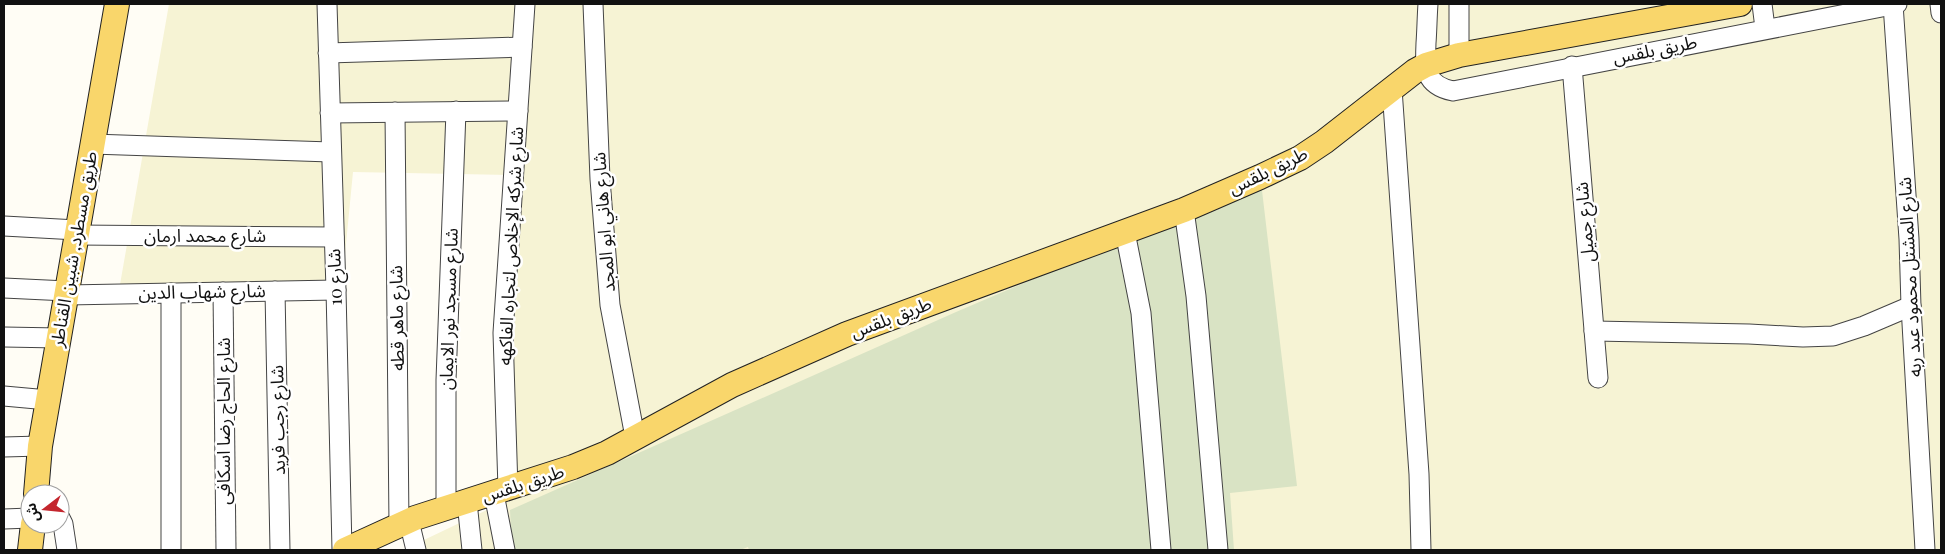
<svg xmlns="http://www.w3.org/2000/svg" width="1945" height="554" viewBox="0 0 1945 554" font-family="'Playfair Display','Noto Sans Arabic',serif">
<style>
.farmland{fill:#f6f3d4}
.cemetery{fill:#d9e3c4}
.lines{fill:none;stroke-linecap:round;stroke-linejoin:round}
.minor-casing{stroke:#444;stroke-width:21}
.major-casing{stroke:#222;stroke-width:26}
.minor{stroke:#fff;stroke-width:19}
.major{stroke:#f9d66b;stroke-width:24}
.labels{text-anchor:middle;stroke-width:5;stroke-linejoin:round;paint-order:stroke}
.street-label{font-size:18px;fill:#111;stroke:#fff}
</style>
<rect width="100%" height="100%" fill="#fffdf5"/>
<polygon class="farmland" points="169,4 1941,4 1941,550 403,550 514,497 514,175 353,172 342,285 118,296"/>
<polygon class="cemetery" points="1261,182 1297,486 1230,493 1234,550 749,550 748,547 740,550 512,550 510,510 956,312"/>
<g class="lines">
<g class="minor-casing">
<g id="minor">
<polyline points="327,4 336,290 342,550"/>
<polyline points="593,4 600,179 610,305 635,437"/>
<path d="M1428 4C1427 17 1427 30 1426 43 1425 68 1424 85 1453 91L1897 4"/>
<polyline points="1762,4 1765,28"/>
<polyline points="1893,4 1909,239 1911,306 1925,550"/>
<polyline points="1940,4 1941,13"/>
<polyline points="328,53 522,47"/>
<polyline points="1459,55 1459,4"/>
<polyline points="1572,66 1598,378"/>
<polyline points="1392,89 1419,474 1421,550"/>
<polyline points="395,112 399,525"/>
<polyline points="330,113 518,111"/>
<polyline points="92,144 331,152"/>
<polyline points="1184,210 1196,296 1218,550"/>
<polyline points="4,226 77,230"/>
<polyline points="1125,232 1141,313 1161,550"/>
<polyline points="76,235 334,237"/>
<polyline points="4,288 67,291"/>
<polyline points="275,291 280,550"/>
<polyline points="223,292 226,550"/>
<polyline points="171,293 171,550"/>
<polyline points="67,295 336,290"/>
<polyline points="1594,331 1749,334 1803,337 1833,336 1864,326 1911,306"/>
<polyline points="4,337 59,338"/>
<polyline points="4,396 48,400"/>
<polyline points="4,447 40,446"/>
<polyline points="508,489 503,333 525,4"/>
<polyline points="494,494 505,550"/>
<polyline points="467,502 472,550"/>
<polyline points="446,508 446,380 456,111"/>
<polyline points="60,518 63,524 67,550"/>
<polyline points="4,519 30,518"/>
<polyline points="409,521 416,550"/>
</g>
</g>
<g class="major-casing">
<g id="major">
<polyline points="36,494 40,446 117,4"/>
<polyline points="30,550 33,524"/>
<polyline points="345,550 415,518 573,467 607,453 732,385 847,334 1184,210 1260,177 1300,158 1324,142 1415,71 1426,65 1459,55 1740,4"/>
</g>
</g>
<use href="#minor" class="minor"/>
<use href="#major" class="major"/>
</g>
<g class="labels">
<g class="street-label">
<text transform="translate(1655 50) rotate(-11)" y="6">طريق بلقس</text>
<text transform="translate(1268 171) rotate(-26)" y="6">طريق بلقس</text>
<text transform="translate(604 222) rotate(-94)" y="6">شارع هاني ابو المجد</text>
<text transform="translate(1585 222) rotate(-95)" y="6">شارع جميل</text>
<text x="205" y="242">شارع محمد ارمان</text>
<text transform="translate(511 246) rotate(-87)" y="6">شارع شركه الإخلاص لتجاره الفاكهه</text>
<text transform="translate(74 249) rotate(-80)" y="6">طريق مسطرد, شبين القناطر</text>
<text transform="translate(335 277) rotate(-92)" y="6">شارع 10</text>
<text transform="translate(1910 277) rotate(-93)" y="6">شارع المشتل محمود عبد ربه</text>
<text transform="translate(202 292) rotate(-1)" y="6">شارع شهاب الدين</text>
<text transform="translate(449 309) rotate(-88)" y="6">شارع مسجد نور الايمان</text>
<text transform="translate(397 318) rotate(-91)" y="6">شارع ماهر قطه</text>
<text transform="translate(891 318) rotate(-21)" y="6">طريق بلقس</text>
<text transform="translate(278 420) rotate(-91)" y="6">شارع رجب فريد</text>
<text transform="translate(224 421) rotate(-90)" y="6">شارع الحاج رضا اسكافى</text>
<text transform="translate(523 484) rotate(-18)" y="6">طريق بلقس</text>
</g>
</g>
<rect width="1945" height="554" fill="none" stroke="#111111" stroke-width="10"/>
<g transform="translate(45 509) rotate(254)"><circle r="24" fill="#ffffff" stroke="#a0a0a0"/>
<path d="M0-4L9 19L0 12L-9 19Z" fill="#c4262e"/>
<text y="-8" font-size="14" font-weight="bold" text-anchor="middle" fill="#111111">ش</text>
</g>
</svg>
